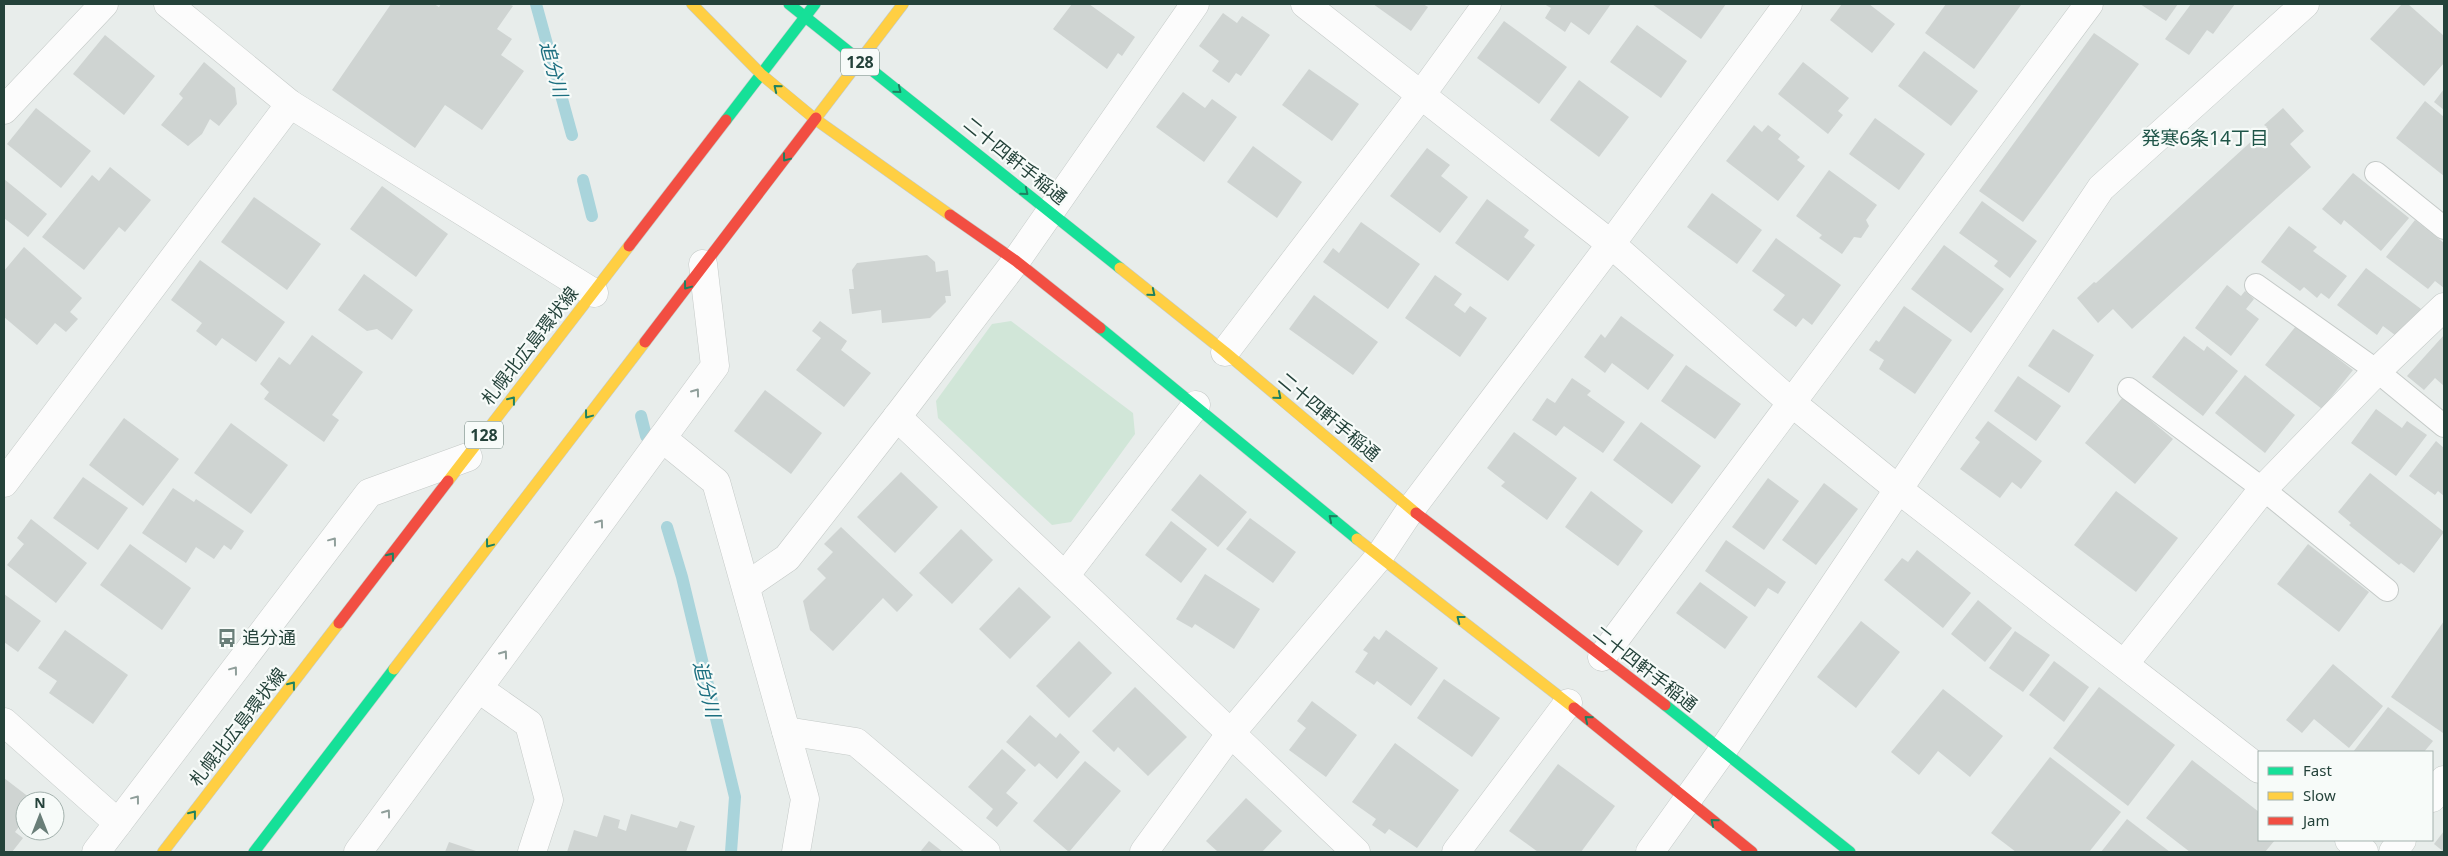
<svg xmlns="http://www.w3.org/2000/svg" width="2448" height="856" viewBox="0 0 2448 856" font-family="'Noto Sans','Noto Sans JP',sans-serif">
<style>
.green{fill:#d1e6d8}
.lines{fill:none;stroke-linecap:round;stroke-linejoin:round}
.stream{stroke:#a9d4db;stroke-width:12}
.building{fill:#cfd4d2}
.lane-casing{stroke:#c5cac8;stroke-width:24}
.street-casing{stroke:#c5cac8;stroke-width:29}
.fast-casing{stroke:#c3cbc8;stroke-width:12}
.slow-casing{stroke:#c3cbc8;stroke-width:12}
.jam-casing{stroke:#c3cbc8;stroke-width:12}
.lane{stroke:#fcfcfc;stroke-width:22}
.street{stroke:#fcfcfc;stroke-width:28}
.fast{stroke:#16e098;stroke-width:11}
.slow{stroke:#ffcf43;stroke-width:11}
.jam{stroke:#f24e42;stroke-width:11}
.oneway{stroke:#1e8160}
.oneway2{stroke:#909f9b}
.labels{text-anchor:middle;stroke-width:4.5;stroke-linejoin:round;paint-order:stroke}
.shield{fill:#f7fbf9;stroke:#637a73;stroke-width:1}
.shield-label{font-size:16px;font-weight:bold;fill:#24423a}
.street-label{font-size:18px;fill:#24423a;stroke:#f7fbf9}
.poi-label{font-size:18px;fill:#24423a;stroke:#f7fbf9;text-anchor:start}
.water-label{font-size:19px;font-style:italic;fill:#1c6f80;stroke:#f7fbf9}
.neighbourhood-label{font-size:19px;fill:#1f5548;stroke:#f7fbf9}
</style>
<rect width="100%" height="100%" fill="#e8edeb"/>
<polygon class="green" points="1011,321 1133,413 1135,434 1071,522 1052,525 938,418 936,401 992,324"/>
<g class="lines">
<g class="stream">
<polyline points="536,4 572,135"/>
<polyline points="583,180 592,216"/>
<polyline points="641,416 646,436"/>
<polyline points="667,527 682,577 735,797 731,852"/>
</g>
</g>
<g class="building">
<polygon points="391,4 434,4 439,7 441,4 509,4 513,6 497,29 512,39 501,55 524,71 482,130 445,105 415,148 332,90"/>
<polygon points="1072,4 1089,4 1135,37 1122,56 1118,53 1107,69 1053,29"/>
<polygon points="1373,4 1423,4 1428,7 1411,31"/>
<polygon points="1544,4 1611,4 1589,35 1571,22 1565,32 1545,18 1551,8"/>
<polygon points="1652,4 1726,4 1701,39"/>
<polygon points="1842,4 1869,4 1895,24 1872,53 1830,20"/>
<polygon points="1946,4 2019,4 2021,5 1974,69 1925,33"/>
<polygon points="2140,4 2178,4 2166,21"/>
<polygon points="2191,4 2235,4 2213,34 2207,30 2189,55 2165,39"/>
<polygon points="2402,4 2408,4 2444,36 2444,63 2424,86 2370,39"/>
<polygon points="1223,13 1237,23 1242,16 1270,35 1241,76 1236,73 1229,83 1212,71 1219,61 1199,46"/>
<polygon points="1504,21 1567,67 1539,104 1477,58"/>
<polygon points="1637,25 1687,61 1661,98 1610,62"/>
<polygon points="2094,33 2139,64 2023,222 1979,191"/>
<polygon points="105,35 155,76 124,115 73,74"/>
<polygon points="1924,51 1978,91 1951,126 1898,86"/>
<polygon points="204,62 235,88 237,104 219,126 210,119 202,134 188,146 161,125 183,98 179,94"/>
<polygon points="1803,62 1849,98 1838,111 1843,115 1828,134 1778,94"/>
<polygon points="1309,69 1359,104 1332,141 1282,105"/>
<polygon points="1579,80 1629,117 1599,157 1550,120"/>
<polygon points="2444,89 2444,110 2434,102"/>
<polygon points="1183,92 1205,108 1212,99 1237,117 1204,162 1156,127"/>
<polygon points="2425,101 2444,117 2444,176 2396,138"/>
<polygon points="36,108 91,151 61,188 7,144"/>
<polygon points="2283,108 2304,131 2290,144 2311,167 2132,329 2113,309 2098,323 2077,298 2094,282 2096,283 2267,127 2264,125"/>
<polygon points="1875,118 1925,154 1899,190 1849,154"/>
<polygon points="1754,125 1762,132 1768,125 1781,135 1778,139 1800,157 1797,160 1805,166 1778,201 1726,161"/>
<polygon points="1253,146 1302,182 1277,218 1227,182"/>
<polygon points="1427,148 1450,165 1441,176 1468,197 1440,233 1390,196"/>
<polygon points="110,167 151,200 125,232 119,227 84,270 42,237 92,175 99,181"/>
<polygon points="1829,170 1877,205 1866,220 1869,226 1861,238 1854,237 1842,254 1819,238 1822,235 1796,216"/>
<polygon points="2353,173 2409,218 2381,251 2344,220 2341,225 2322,209"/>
<polygon points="4,179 47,214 28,237 4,218"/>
<polygon points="382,186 448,234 416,277 350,229"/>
<polygon points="1712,193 1762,230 1737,264 1687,227"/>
<polygon points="254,197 321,244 287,290 221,242"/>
<polygon points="1487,199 1529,230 1524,237 1535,245 1508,281 1455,243"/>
<polygon points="1982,201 2037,241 2010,278 1994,266 1998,261 1959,233"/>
<polygon points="2415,220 2444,243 2444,288 2435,281 2428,289 2386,257"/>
<polygon points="1361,222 1420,264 1388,309 1323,262 1333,248 1339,253"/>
<polygon points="2289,226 2317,247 2313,251 2347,276 2329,299 2321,293 2317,298 2304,287 2300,291 2261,262"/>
<polygon points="1776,238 1841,285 1812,325 1803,318 1796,327 1773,310 1785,295 1752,271"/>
<polygon points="1944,245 2004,289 1971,333 1911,289"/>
<polygon points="24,247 82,298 70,312 78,319 66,332 55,323 37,345 4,317 4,271"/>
<polygon points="927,255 935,262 936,272 948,270 951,296 945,296 946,302 930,318 882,323 881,310 852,314 849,289 854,289 852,270 857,263"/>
<polygon points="200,260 285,322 256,362 222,338 216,346 196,331 202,323 171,300"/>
<polygon points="2366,268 2421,309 2399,338 2383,326 2377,335 2337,305"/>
<polygon points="364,274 413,310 392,340 377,329 367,331 338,310"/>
<polygon points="1435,275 1462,294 1454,305 1465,313 1470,306 1487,318 1460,357 1405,318"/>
<polygon points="2227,285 2241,296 2245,291 2254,299 2246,309 2259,319 2231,356 2195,328"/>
<polygon points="1314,295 1378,342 1353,375 1289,329"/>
<polygon points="1904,306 1952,340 1915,394 1879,369 1884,360 1869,350 1876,340 1879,342"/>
<polygon points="1621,316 1674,355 1648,390 1612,363 1605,373 1584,357 1601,334 1605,338"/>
<polygon points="820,321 847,341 841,350 871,373 844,407 796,370 821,338 812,331"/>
<polygon points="2296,326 2353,370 2322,409 2265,365"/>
<polygon points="2053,329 2094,355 2069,393 2028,366"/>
<polygon points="312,335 363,372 332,415 339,420 324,442 264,399 269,392 260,384 279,357 290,365"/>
<polygon points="2444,335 2444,386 2435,378 2424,390 2407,376"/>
<polygon points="2184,336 2204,351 2207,346 2238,371 2203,416 2152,377"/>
<polygon points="1686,365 1741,404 1715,439 1661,401"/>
<polygon points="2245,375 2295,415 2265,453 2215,413"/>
<polygon points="2018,376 2061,406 2036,441 1994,411"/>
<polygon points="1572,378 1591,391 1587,395 1625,422 1603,453 1564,426 1556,436 1532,420 1547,398 1555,403"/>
<polygon points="765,390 822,433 791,474 734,431"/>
<polygon points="2123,397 2173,439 2135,484 2085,443"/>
<polygon points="2376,409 2402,428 2407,421 2427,435 2396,476 2351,443"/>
<polygon points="124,418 179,459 143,506 89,465"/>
<polygon points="1988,421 2042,461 2021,489 2012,482 2000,498 1960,469 1980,442 1975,438"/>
<polygon points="1641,422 1701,466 1672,504 1613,460"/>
<polygon points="231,423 288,465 251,514 194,473"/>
<polygon points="1514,432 1577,478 1547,520 1501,486 1505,482 1487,468"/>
<polygon points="2436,441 2444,448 2444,496 2438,491 2435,495 2409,476"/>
<polygon points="901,472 938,507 895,553 857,517"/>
<polygon points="2370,473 2444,532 2414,573 2401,563 2399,565 2349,525 2351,523 2338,512"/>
<polygon points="1200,474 1247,512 1218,547 1171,510"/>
<polygon points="83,477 128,508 98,550 53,518"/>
<polygon points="1768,478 1799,501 1764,550 1732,527"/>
<polygon points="1824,483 1858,509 1816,565 1782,540"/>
<polygon points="173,488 194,502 196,499 244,531 231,550 224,545 214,559 196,547 186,563 142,533"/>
<polygon points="1591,491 1643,531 1618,566 1565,527"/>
<polygon points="2116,491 2178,538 2136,592 2074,545"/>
<polygon points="1250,518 1296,552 1273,583 1226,549"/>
<polygon points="31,519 87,563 56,603 7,565 24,544 17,538"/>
<polygon points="1171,521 1207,549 1181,583 1145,555"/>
<polygon points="841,527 913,595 897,612 883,598 833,651 810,630 803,601 826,578 817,569 833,552 824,544"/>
<polygon points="961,529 993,560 952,604 919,573"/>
<polygon points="1726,540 1786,582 1778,594 1768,588 1755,607 1705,571"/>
<polygon points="130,544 191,588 162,630 100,585"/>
<polygon points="2308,544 2369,592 2339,632 2277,584"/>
<polygon points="1917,550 1971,593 1943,628 1884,580 1902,558 1908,562"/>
<polygon points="1205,574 1260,609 1234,649 1195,624 1192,628 1176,619"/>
<polygon points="1700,582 1748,617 1725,649 1676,613"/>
<polygon points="1019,587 1051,617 1010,659 979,629"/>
<polygon points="4,594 41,621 18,652 4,642"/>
<polygon points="1978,600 2012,628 1985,662 1951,634"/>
<polygon points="1861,621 1900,652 1856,708 1817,677"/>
<polygon points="2444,621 2444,732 2443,733 2391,697"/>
<polygon points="65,630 128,675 93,724 49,693 57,681 38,668"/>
<polygon points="1386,630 1438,668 1411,706 1377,681 1374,685 1355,672 1368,653 1363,650 1374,636 1379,640"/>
<polygon points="2015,631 2050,655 2023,692 1989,668"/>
<polygon points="1079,641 1112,673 1069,718 1036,686"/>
<polygon points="2054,661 2089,687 2064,722 2029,695"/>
<polygon points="2333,664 2383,706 2349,748 2314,719 2302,733 2286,720"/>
<polygon points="1444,679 1500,718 1472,757 1417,718"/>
<polygon points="1135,687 1187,737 1148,776 1118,747 1114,752 1092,731"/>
<polygon points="2099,687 2175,745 2128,806 2053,748"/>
<polygon points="1943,689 2003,736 1970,777 1938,751 1919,775 1891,752"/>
<polygon points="1312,701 1357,735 1326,777 1289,750 1306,728 1297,721"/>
<polygon points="2388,707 2433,741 2424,752 2353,752"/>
<polygon points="1030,715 1056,738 1060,733 1080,752 1057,779 1039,763 1035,767 1006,742"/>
<polygon points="1395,743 1459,790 1417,848 1389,829 1385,834 1372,825 1376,819 1352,802"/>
<polygon points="1002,749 1026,770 1006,793 1018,803 997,827 986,818 993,809 968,787"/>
<polygon points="2050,757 2121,812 2089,852 2016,852 1991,833"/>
<polygon points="2192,760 2259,812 2259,840 2275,840 2265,852 2190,852 2146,818"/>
<polygon points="1085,761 1121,791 1069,852 1033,821"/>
<polygon points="1558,764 1615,806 1581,852 1538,852 1509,831"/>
<polygon points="4,778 34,801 25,801 25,819 15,832 23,838 12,852 4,852"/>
<polygon points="1246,798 1282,831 1262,852 1218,852 1206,841"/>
<polygon points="631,814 677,828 680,821 695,826 686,852 567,852 574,830 597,837 604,815 620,820 618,828 626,831"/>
<polygon points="2127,819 2170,852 2101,852"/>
<polygon points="2444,831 2444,852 2434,844"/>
<polygon points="929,841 943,852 920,852"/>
<polygon points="449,842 479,852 445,852"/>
</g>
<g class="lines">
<g class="lane-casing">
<g id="lane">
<polyline points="2376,173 2444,228"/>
<polyline points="2256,285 2377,371 2444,426"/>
<polyline points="2129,389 2263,489 2387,590"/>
</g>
</g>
<g class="street-casing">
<g id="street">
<polyline points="168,4 290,104 594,293"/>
<polyline points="1305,4 1611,244 1792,403 1898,489 2259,769"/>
<polyline points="4,110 104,4"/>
<polyline points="1225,352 1421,95 1487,4"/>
<polyline points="897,417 1356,852"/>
<polyline points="662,438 716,482 805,799 796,852"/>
<polyline points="4,483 290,104"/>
<polyline points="1065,576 1196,405"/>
<polyline points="746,586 787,558 897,417 1016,261 1195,4"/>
<polyline points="1602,657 2089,4"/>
<polyline points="2125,663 2263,489 2377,371 2444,307"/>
<polyline points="479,689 529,724 549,800 532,852"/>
<polyline points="4,722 118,823"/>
<polyline points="786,731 856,742 986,852"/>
<polyline points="2432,798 2444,780"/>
<polyline points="2349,840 2364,852"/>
<polyline points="96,852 369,493 468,457"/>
<polyline points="358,852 715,366 703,264"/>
<polyline points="1144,852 1231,733 1379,557 1411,509 1611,244 1788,4"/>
<polyline points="1456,852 1568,703"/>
<polyline points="1650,852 1723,750 2101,188 2305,4"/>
<polyline points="2393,852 2402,840"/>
</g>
</g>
<g class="fast-casing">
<g id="fast">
<polyline points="789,4 1120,268"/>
<polyline points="726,120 815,4"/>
<polyline points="1100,328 1357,539"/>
<polyline points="1665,705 1850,852"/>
<polyline points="254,852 394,669"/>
</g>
</g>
<g class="slow-casing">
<g id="slow">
<polyline points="692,4 762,75 815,119 950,215"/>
<polyline points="816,118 903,4"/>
<polyline points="1120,268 1225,352 1416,513"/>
<polyline points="448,481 629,246"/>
<polyline points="1357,539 1574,708"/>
<polyline points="394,669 645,342"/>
<polyline points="163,852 339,623"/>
</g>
</g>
<g class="jam-casing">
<g id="jam">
<polyline points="950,215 1016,261 1100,328"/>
<polyline points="629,246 726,120"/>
<polyline points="645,342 816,118"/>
<polyline points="1416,513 1665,705"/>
<polyline points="339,623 448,481"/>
<polyline points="1574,708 1752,852"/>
</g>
</g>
<use href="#lane" class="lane"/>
<use href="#street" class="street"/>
<use href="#fast" class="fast"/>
<use href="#slow" class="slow"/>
<use href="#jam" class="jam"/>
</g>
<defs><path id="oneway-chevron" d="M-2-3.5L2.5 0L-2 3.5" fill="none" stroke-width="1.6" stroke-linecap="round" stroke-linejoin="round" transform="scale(1.25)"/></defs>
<g class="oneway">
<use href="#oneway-chevron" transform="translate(777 88) rotate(-141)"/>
<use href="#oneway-chevron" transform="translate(898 90) rotate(39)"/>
<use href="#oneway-chevron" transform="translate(786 158) rotate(127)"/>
<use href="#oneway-chevron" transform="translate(1025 192) rotate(39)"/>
<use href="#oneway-chevron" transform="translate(687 286) rotate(127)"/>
<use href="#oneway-chevron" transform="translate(1152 293) rotate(39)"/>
<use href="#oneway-chevron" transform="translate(1278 396) rotate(40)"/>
<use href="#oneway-chevron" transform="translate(512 400) rotate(-52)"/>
<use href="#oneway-chevron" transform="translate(588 415) rotate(127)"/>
<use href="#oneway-chevron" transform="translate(1332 518) rotate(-140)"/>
<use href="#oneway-chevron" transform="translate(489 544) rotate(127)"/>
<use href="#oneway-chevron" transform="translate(391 556) rotate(-52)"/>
<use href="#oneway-chevron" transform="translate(1460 619) rotate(-142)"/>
<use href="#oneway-chevron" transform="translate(292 685) rotate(-52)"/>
<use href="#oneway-chevron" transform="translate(1588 719) rotate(-141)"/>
<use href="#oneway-chevron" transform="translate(193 814) rotate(-52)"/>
<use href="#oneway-chevron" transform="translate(1714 822) rotate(-141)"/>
</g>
<g class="oneway2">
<use href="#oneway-chevron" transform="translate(696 392) rotate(-54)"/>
<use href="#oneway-chevron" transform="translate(600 523) rotate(-54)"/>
<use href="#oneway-chevron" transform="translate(333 541) rotate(-53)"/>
<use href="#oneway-chevron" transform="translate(504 654) rotate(-54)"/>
<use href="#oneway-chevron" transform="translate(234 670) rotate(-53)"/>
<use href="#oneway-chevron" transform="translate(136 799) rotate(-53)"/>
<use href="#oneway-chevron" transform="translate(387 813) rotate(-54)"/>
</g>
<defs>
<g id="bus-bare" transform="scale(1.5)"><path d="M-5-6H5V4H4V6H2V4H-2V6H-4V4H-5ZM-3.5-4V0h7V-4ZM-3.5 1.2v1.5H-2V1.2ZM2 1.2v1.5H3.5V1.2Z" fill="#697e78" stroke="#f7fbf9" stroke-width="2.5" paint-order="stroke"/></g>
</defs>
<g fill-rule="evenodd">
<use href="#bus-bare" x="227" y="638"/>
</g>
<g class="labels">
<g class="shield">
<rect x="841" y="48.5" width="38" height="27" rx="4"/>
<rect x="465" y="421.5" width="38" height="27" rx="4"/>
</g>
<g class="shield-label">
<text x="860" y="68">128</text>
<text x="484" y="441">128</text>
</g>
<g class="street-label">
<text transform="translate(1015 161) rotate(39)" y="6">二十四軒手稲通</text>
<text transform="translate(530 346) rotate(-52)" y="6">札幌北広島環状線</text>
<text transform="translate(1329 417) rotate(40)" y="6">二十四軒手稲通</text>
<text transform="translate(1645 669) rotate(38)" y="6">二十四軒手稲通</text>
<text transform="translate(238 727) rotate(-52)" y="6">札幌北広島環状線</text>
</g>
<g class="poi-label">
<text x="242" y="644">追分通</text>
</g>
<g class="water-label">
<text transform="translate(554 69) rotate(75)" y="7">追分川</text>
<text transform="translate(707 689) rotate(76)" y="7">追分川</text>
</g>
<g class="neighbourhood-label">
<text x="2205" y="145">発寒6条14丁目</text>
</g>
</g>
<rect width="2448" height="856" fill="none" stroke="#24423a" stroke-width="10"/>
<rect x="2258" y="751" width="175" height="90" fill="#f7fbf9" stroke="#a3b1ad"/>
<rect x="2268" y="767" width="25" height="8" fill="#16e098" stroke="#a3b1ad"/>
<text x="2303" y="776" font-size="15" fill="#24423a">Fast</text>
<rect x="2268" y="792" width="25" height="8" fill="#ffcf43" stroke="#a3b1ad"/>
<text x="2303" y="801" font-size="15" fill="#24423a">Slow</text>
<rect x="2268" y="817" width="25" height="8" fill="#f24e42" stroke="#a3b1ad"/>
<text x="2303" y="826" font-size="15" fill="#24423a">Jam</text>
<g transform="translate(40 816)"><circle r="24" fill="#f7fbf9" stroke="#a3b1ad"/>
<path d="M0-4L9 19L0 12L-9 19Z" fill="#697e78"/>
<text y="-8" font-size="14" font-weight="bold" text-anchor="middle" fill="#24423a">N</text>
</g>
</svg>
